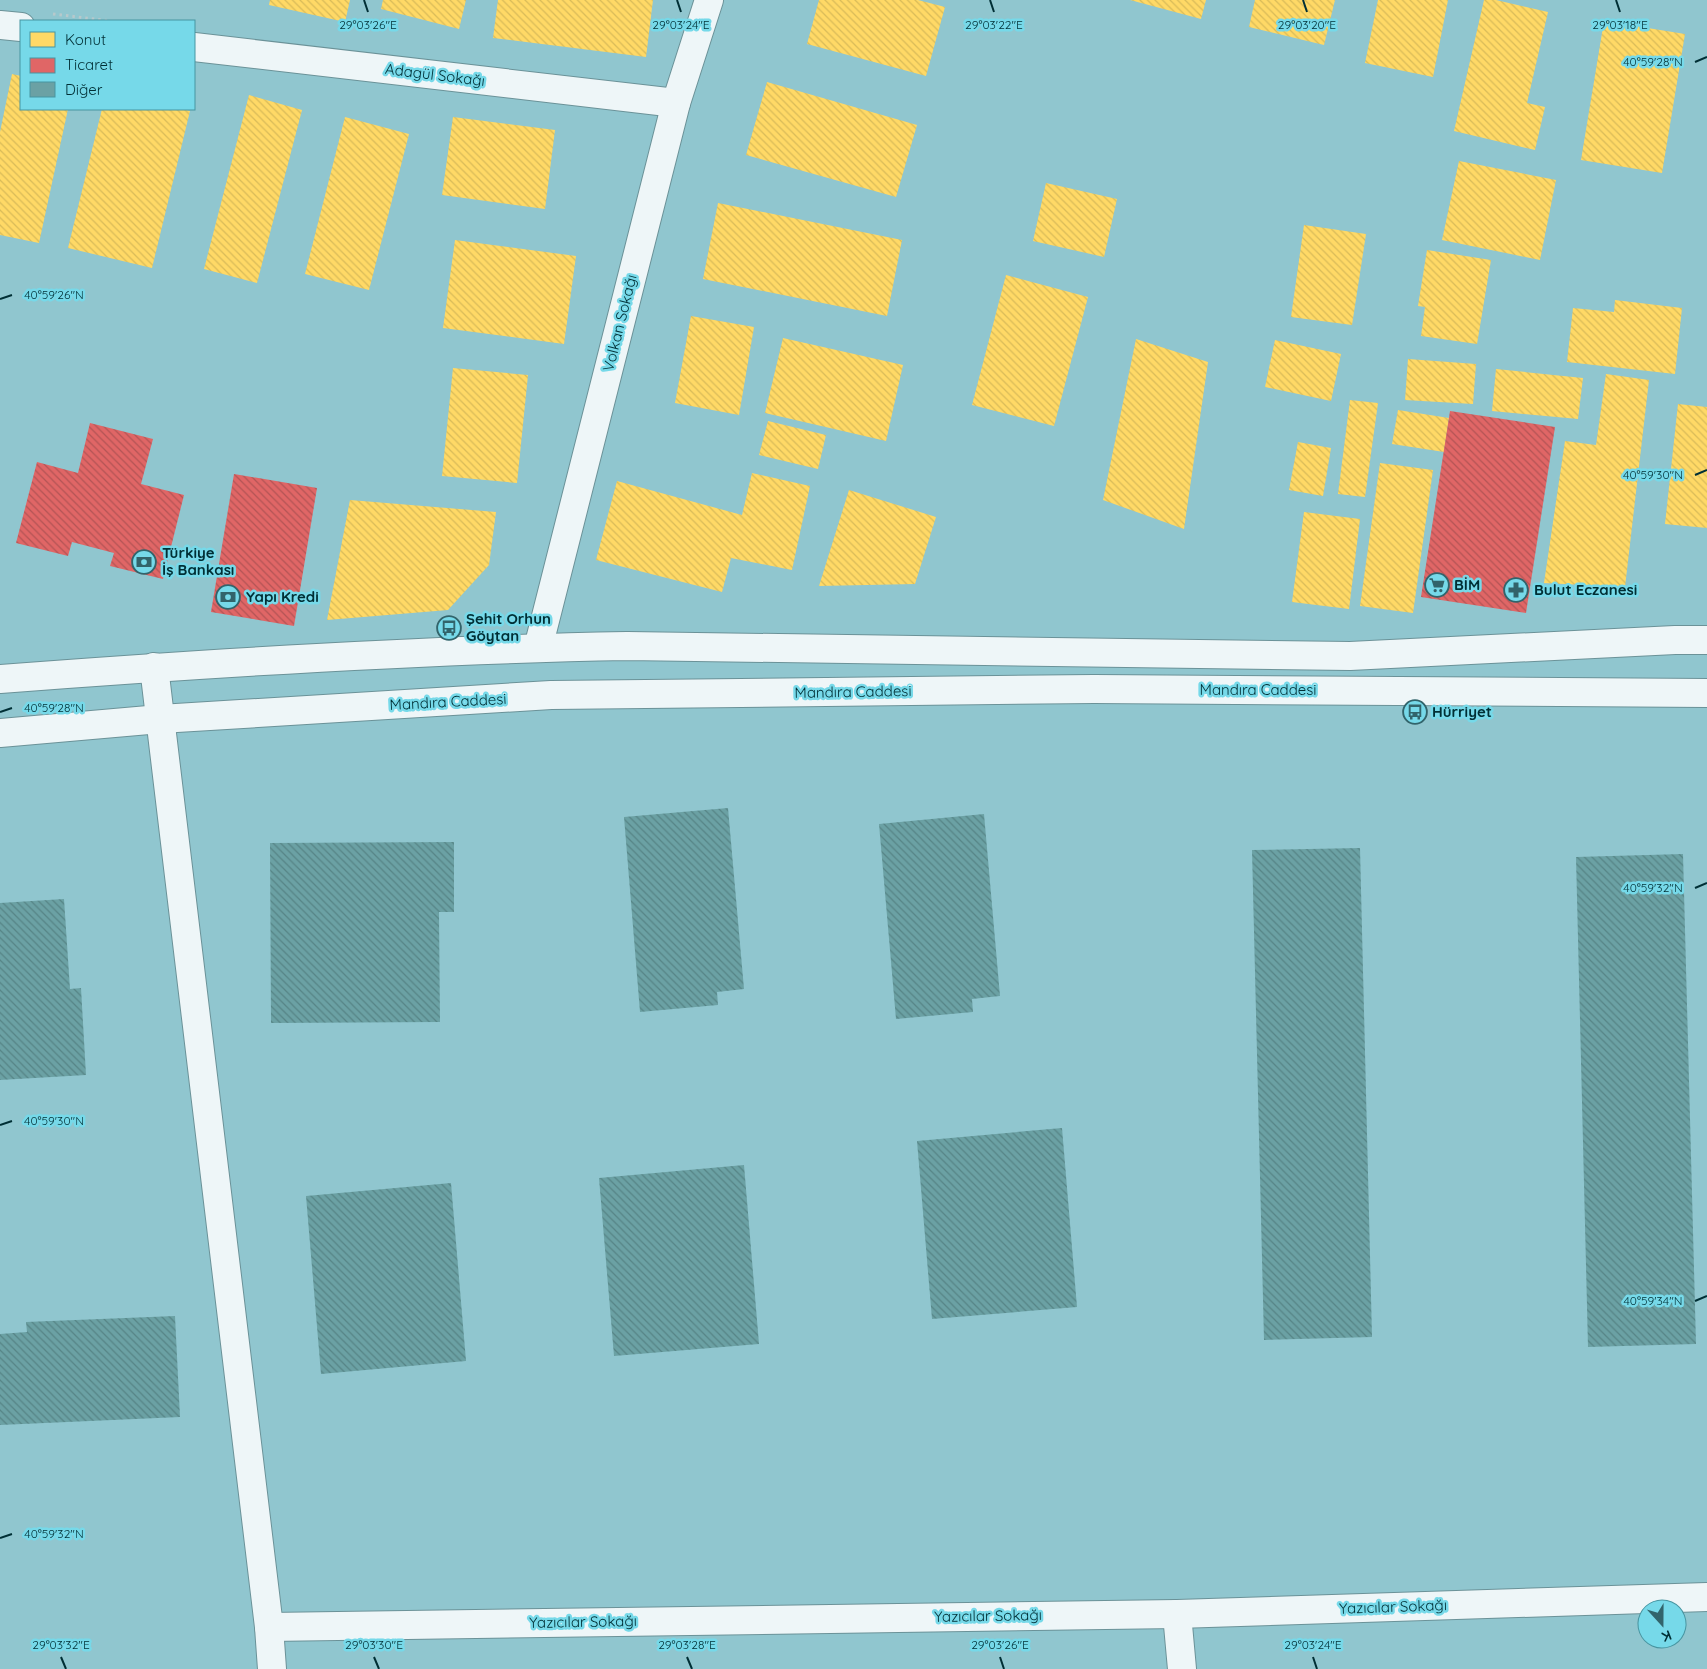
<svg xmlns="http://www.w3.org/2000/svg" width="1707" height="1669" viewBox="0 0 1707 1669" font-family="Quicksand,sans-serif">
<style>
.homes{fill:url(#homes-back-hatch)}
.shops{fill:url(#shops-back-hatch)}
.building{fill:url(#building-back-hatch)}
.lines{fill:none;stroke-linecap:round;stroke-linejoin:round}
.street-casing{stroke:#6b9298;stroke-width:30}
.secondary-casing{stroke:#6b9298;stroke-width:30}
.path{stroke:#b7c9cc;stroke-width:3;stroke-dasharray:2.5 4;stroke-linecap:butt}
.street{stroke:#eef6f8;stroke-width:28}
.secondary{stroke:#eef6f8;stroke-width:28}
.ticks{fill:none;stroke:#002f35;stroke-width:2}
.labels{text-anchor:middle;stroke-width:5;stroke-linejoin:round;paint-order:stroke}
.street-label{font-size:15px;fill:#002f35;stroke:#76d9e9}
.poi-label{font-size:15px;font-weight:bold;fill:#002f35;stroke:#76d9e9;text-anchor:start}
.ticks-label{font-size:12px;text-anchor:middle;fill:#002f35;stroke:#76d9e9;stroke-width:5;stroke-linejoin:round;paint-order:stroke}
</style>
<defs>
<pattern id="homes-back-hatch" width="6" height="6" patternUnits="userSpaceOnUse" patternTransform="scale(1.25)"><rect width="6" height="6" fill="#ffd966"/><path d="M-1 5l2 2M0 0l6 6M5-1l2 2" fill="none" stroke="#d9bb59"/></pattern>
<pattern id="shops-back-hatch" width="6" height="6" patternUnits="userSpaceOnUse" patternTransform="scale(1.25)"><rect width="6" height="6" fill="#e06666"/><path d="M-1 5l2 2M0 0l6 6M5-1l2 2" fill="none" stroke="#b35455"/></pattern>
<pattern id="building-back-hatch" width="6" height="6" patternUnits="userSpaceOnUse" patternTransform="scale(1.25)"><rect width="6" height="6" fill="#6ba1a4"/><path d="M-1 5l2 2M0 0l6 6M5-1l2 2" fill="none" stroke="#568486"/></pattern>
</defs>
<rect width="100%" height="100%" fill="#90c6cf"/>
<g class="homes">
<polygon points="270,0 350,0 345,22 269,5"/>
<polygon points="383,0 466,0 459,29 381,9"/>
<polygon points="498,0 653,0 646,57 493,38"/>
<polygon points="819,0 918,0 945,7 926,76 807,44"/>
<polygon points="1130,0 1206,0 1201,19"/>
<polygon points="1255,0 1335,0 1324,45 1249,27"/>
<polygon points="1378,0 1448,0 1433,77 1365,63"/>
<polygon points="1484,0 1496,0 1548,12 1527,103 1545,107 1535,150 1454,131"/>
<polygon points="1604,21 1685,34 1662,173 1581,160"/>
<polygon points="12,74 21,76 21,109 68,109 39,243 0,235 0,132"/>
<polygon points="767,82 917,125 896,197 746,155"/>
<polygon points="249,95 302,110 257,283 204,269"/>
<polygon points="102,109 182,109 190,111 152,268 68,248"/>
<polygon points="345,117 409,134 369,290 305,274"/>
<polygon points="453,117 555,130 545,209 442,195"/>
<polygon points="1459,161 1556,180 1540,260 1442,240"/>
<polygon points="1046,183 1117,199 1104,257 1033,241"/>
<polygon points="718,203 902,240 887,316 703,279"/>
<polygon points="1304,225 1366,234 1352,325 1291,317"/>
<polygon points="455,240 576,256 564,344 443,328"/>
<polygon points="1427,250 1491,260 1477,344 1421,336 1425,307 1418,306"/>
<polygon points="1006,275 1088,297 1054,426 972,405"/>
<polygon points="1615,300 1682,308 1675,374 1567,362 1573,308 1614,312"/>
<polygon points="691,316 754,327 739,415 675,403"/>
<polygon points="783,338 903,365 886,441 765,413"/>
<polygon points="1136,339 1208,362 1184,529 1103,500"/>
<polygon points="1275,340 1341,354 1331,401 1265,387"/>
<polygon points="1408,359 1476,364 1473,404 1405,400"/>
<polygon points="453,368 528,375 517,483 442,476"/>
<polygon points="1496,369 1583,378 1578,419 1492,411"/>
<polygon points="1606,374 1649,380 1625,587 1544,583 1565,441 1596,445"/>
<polygon points="1350,400 1378,403 1365,497 1338,494"/>
<polygon points="1678,404 1707,407 1707,528 1665,524"/>
<polygon points="1398,410 1449,418 1444,452 1392,444"/>
<polygon points="768,421 826,435 818,469 759,455"/>
<polygon points="1298,442 1331,448 1323,496 1289,490"/>
<polygon points="1380,463 1433,470 1413,613 1360,606"/>
<polygon points="752,473 810,486 792,570 731,558 722,592 596,560 617,481 742,515"/>
<polygon points="849,490 936,517 915,584 819,586"/>
<polygon points="350,500 496,512 489,565 448,610 327,620"/>
<polygon points="1304,512 1360,519 1349,609 1292,602"/>
</g>
<g class="shops">
<polygon points="1450,411 1555,427 1526,613 1421,597"/>
<polygon points="90,423 153,439 141,484 184,495 163,579 110,566 114,553 72,542 68,556 16,543 37,462 78,473"/>
<polygon points="234,474 317,488 294,626 211,612"/>
</g>
<g class="building">
<polygon points="728,808 744,989 717,992 718,1005 640,1012 624,817"/>
<polygon points="984,814 1000,996 972,999 973,1012 896,1019 879,824"/>
<polygon points="454,842 454,912 439,912 440,1022 271,1023 270,843"/>
<polygon points="1360,848 1372,1337 1264,1340 1252,850"/>
<polygon points="1683,854 1696,1344 1588,1347 1576,857"/>
<polygon points="64,899 70,989 81,988 86,1075 0,1080 0,903"/>
<polygon points="1062,1128 1077,1307 932,1319 917,1141"/>
<polygon points="744,1165 759,1344 614,1356 599,1178"/>
<polygon points="451,1183 466,1361 321,1374 306,1196"/>
<polygon points="175,1316 180,1417 0,1425 0,1334 27,1332 26,1322"/>
</g>
<g class="lines">
<g class="street-casing">
<g id="street">
<polyline points="0,25 21,27"/>
<polyline points="194,47 676,103"/>
<polyline points="538,648 676,103 709,0"/>
<polyline points="154,667 269,1627 272,1669"/>
<polyline points="1177,1614 1182,1669"/>
<polyline points="269,1627 1177,1614 1707,1597"/>
</g>
</g>
<g class="secondary-casing">
<g id="secondary">
<path d="M0 679C209 663 418 650 627 646L1350 656 1675 640H1707"/>
<polyline points="0,733 160,719 551,695 1094,689 1707,693"/>
</g>
</g>
<polyline class="path" points="53,14 111,21"/>
<use href="#street" class="street"/>
<use href="#secondary" class="secondary"/>
</g>
<path class="ticks" d="M364 0 368 12M677 0 681 12M990 0 994 12M1303 0 1307 12M1616 0 1620 12M1695 62 1707 57M0 299 12 295M1695 475 1707 470M0 712 12 708M1695 888 1707 883M0 1125 12 1121M1695 1301 1707 1296M0 1538 12 1534M61 1657 66 1669M374 1657 379 1669M687 1657 692 1669M1000 1657 1004 1669M1313 1657 1317 1669"/>
<defs>
<g id="bank-ring" transform="scale(1.25)"><circle r="9.5" fill="#76d9e9" stroke="#32646b" stroke-width="1.5"/><path d="M-6-4H6V4H-6ZM0-2.3a2.3 2.3 0 1 0 0 4.6a2.3 2.3 0 1 0 0-4.6Z" fill="#32646b"/></g>
<g id="supermarket-ring" transform="scale(1.25)"><circle r="9.5" fill="#76d9e9" stroke="#32646b" stroke-width="1.5"/><path d="M-6-5.5h2.5l.6 2H6L4.5 2H-2.5L-4.4-4H-6ZM-1.5 3.2a1.3 1.3 0 1 0 .1 0ZM3 3.2a1.3 1.3 0 1 0 .1 0Z" fill="#32646b"/></g>
<g id="pharmacy-ring" transform="scale(1.25)"><circle r="9.5" fill="#76d9e9" stroke="#32646b" stroke-width="1.5"/><path d="M-2-6h4v4h4v4h-4v4h-4v-4h-4v-4h4Z" fill="#32646b"/></g>
<g id="bus-ring" transform="scale(1.25)"><circle r="9.5" fill="#76d9e9" stroke="#32646b" stroke-width="1.5"/><path d="M-5-6H5V4H4V6H2V4H-2V6H-4V4H-5ZM-3.5-4V0h7V-4ZM-3.5 1.2v1.5H-2V1.2ZM2 1.2v1.5H3.5V1.2Z" fill="#32646b"/></g>
</defs>
<g fill-rule="evenodd">
<use href="#bank-ring" x="144" y="562"/>
<use href="#supermarket-ring" x="1437" y="585"/>
<use href="#pharmacy-ring" x="1516" y="590"/>
<use href="#bank-ring" x="228" y="597"/>
<use href="#bus-ring" x="449" y="628"/>
<use href="#bus-ring" x="1415" y="712"/>
</g>
<g class="labels">
<g class="street-label">
<text transform="translate(435 75) rotate(7)" y="5">Adagül Sokağı</text>
<text transform="translate(620 323) rotate(-76)" y="5">Volkan Sokağı</text>
<text x="1258" y="695">Mandıra Caddesi</text>
<text transform="translate(853 692) rotate(-1)" y="5">Mandıra Caddesi</text>
<text transform="translate(448 702) rotate(-3)" y="5">Mandıra Caddesi</text>
<text transform="translate(1393 1607) rotate(-2)" y="5">Yazıcılar Sokağı</text>
<text transform="translate(988 1616) rotate(-1)" y="5">Yazıcılar Sokağı</text>
<text transform="translate(583 1622) rotate(-1)" y="5">Yazıcılar Sokağı</text>
</g>
<g class="poi-label">
<text x="162" y="558">Türkiye<tspan x="162" dy="17">İş Bankası</tspan></text>
<text x="1454" y="590">BİM</text>
<text x="1534" y="595">Bulut Eczanesi</text>
<text x="246" y="602">Yapı Kredi</text>
<text x="466" y="624">Şehit Orhun<tspan x="466" dy="17">Göytan</tspan></text>
<text x="1432" y="717">Hürriyet</text>
</g>
</g>
<g class="ticks-label">
<text x="368" y="29">29°03'26"E</text>
<text x="681" y="29">29°03'24"E</text>
<text x="994" y="29">29°03'22"E</text>
<text x="1307" y="29">29°03'20"E</text>
<text x="1620" y="29">29°03'18"E</text>
<text x="1653" y="66">40°59'28"N</text>
<text x="54" y="299">40°59'26"N</text>
<text x="1653" y="479">40°59'30"N</text>
<text x="54" y="712">40°59'28"N</text>
<text x="1653" y="892">40°59'32"N</text>
<text x="54" y="1125">40°59'30"N</text>
<text x="1653" y="1305">40°59'34"N</text>
<text x="54" y="1538">40°59'32"N</text>
<text x="61" y="1649">29°03'32"E</text>
<text x="374" y="1649">29°03'30"E</text>
<text x="687" y="1649">29°03'28"E</text>
<text x="1000" y="1649">29°03'26"E</text>
<text x="1313" y="1649">29°03'24"E</text>
</g>
<rect x="20" y="20" width="175" height="90" fill="#76d9e9" stroke="#4795a1"/>
<rect x="30" y="32" width="25" height="15" fill="#ffd966" stroke="#4795a1"/>
<text x="65" y="45" font-size="15" fill="#002f35">Konut</text>
<rect x="30" y="58" width="25" height="15" fill="#e06666" stroke="#4795a1"/>
<text x="65" y="70" font-size="15" fill="#002f35">Ticaret</text>
<rect x="30" y="82" width="25" height="15" fill="#6ba1a4" stroke="#4795a1"/>
<text x="65" y="95" font-size="15" fill="#002f35">Diğer</text>
<g transform="translate(1662 1624) rotate(159)"><circle r="24" fill="#76d9e9" stroke="#4795a1"/>
<path d="M0-4L9 19L0 12L-9 19Z" fill="#32646b"/>
<text y="-8" font-size="14" font-weight="bold" text-anchor="middle" fill="#002f35">K</text>
</g>
</svg>
